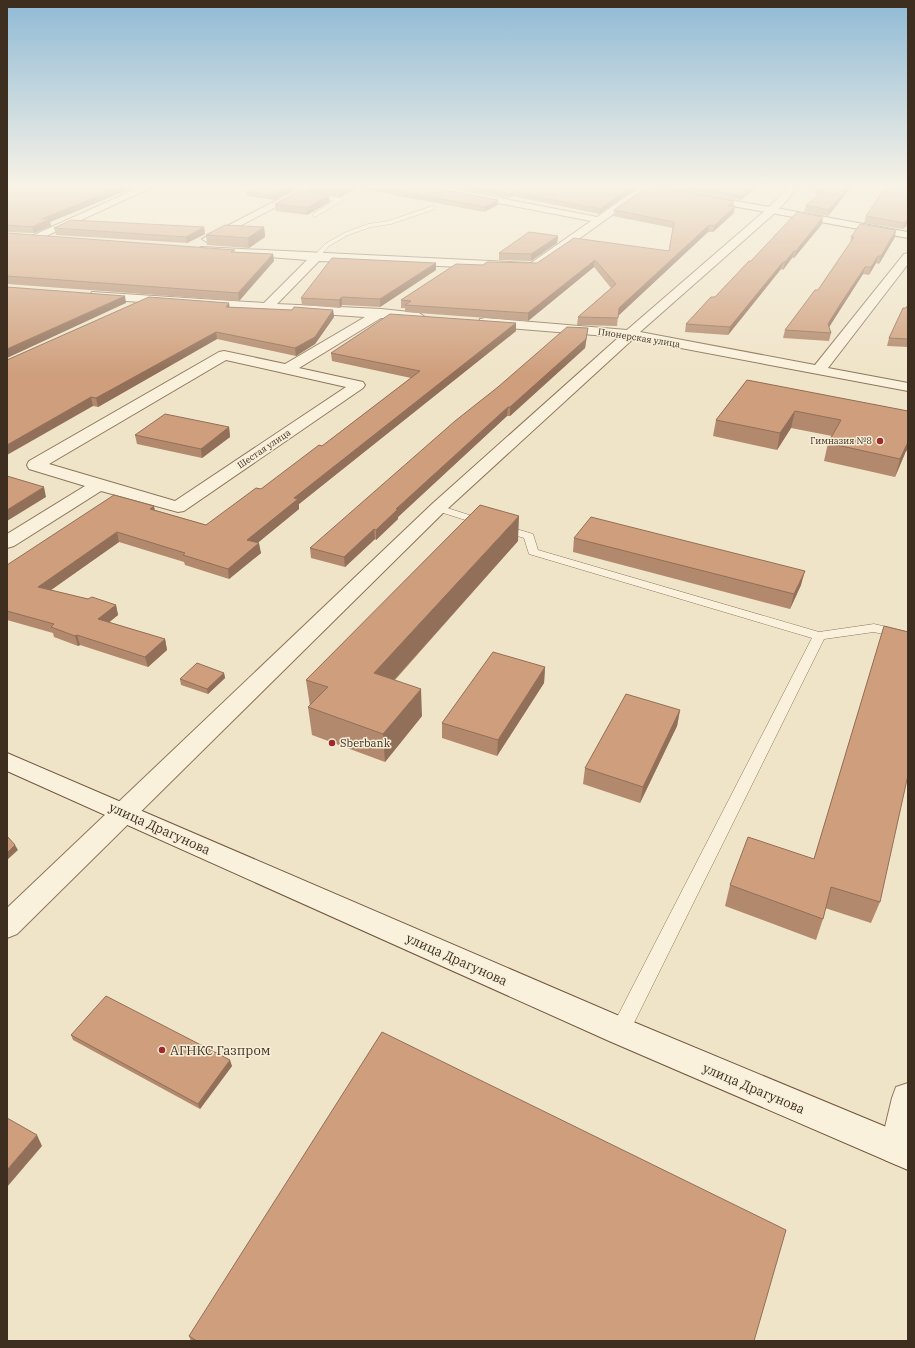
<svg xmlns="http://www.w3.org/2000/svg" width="915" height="1348" viewBox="0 0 915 1348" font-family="'IBM Plex Serif',serif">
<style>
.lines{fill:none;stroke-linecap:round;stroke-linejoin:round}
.lane-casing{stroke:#8d765c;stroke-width:1}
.street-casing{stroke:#8d765c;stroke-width:2}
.secondary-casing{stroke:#6f573f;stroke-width:2}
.lane{fill:#faf1dc;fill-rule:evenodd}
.street{fill:#faf1dc;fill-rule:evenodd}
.secondary{fill:#faf1dc;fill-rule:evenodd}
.wall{fill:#b2896c}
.shaded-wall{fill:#916f58}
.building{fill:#cf9f7d;stroke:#916f58}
.poi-dot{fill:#9e2a2b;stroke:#f7eed8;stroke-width:1.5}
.labels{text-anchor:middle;stroke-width:3;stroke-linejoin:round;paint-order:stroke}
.far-street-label{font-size:9px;fill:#3d2e20;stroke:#f7eed8}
.far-poi-label{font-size:9px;fill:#3d2e20;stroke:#f7eed8;text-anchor:end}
.poi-label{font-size:11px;fill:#3d2e20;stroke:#f7eed8;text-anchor:start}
.near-street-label{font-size:13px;fill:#3d2e20;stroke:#f7eed8}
.near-poi-label{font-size:13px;fill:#3d2e20;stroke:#f7eed8;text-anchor:start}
</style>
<rect width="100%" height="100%" fill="#f0e4c8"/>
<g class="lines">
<g class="lane-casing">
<g id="lane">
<polygon points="312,194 340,198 343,200 315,217 313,216 313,214 334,201 310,197"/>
<polygon points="433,206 436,208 435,209 391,224 371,227 348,235 329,246 318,258 313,257 325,244 344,233 368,224 388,221"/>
<polygon points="438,505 488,521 489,523 484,526 434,510 433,508 434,506"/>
<polygon points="503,525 533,534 538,550 819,632 874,624 908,632 908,640 874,632 824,639 627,1037 620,1039 613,1037 611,1031 613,1025 812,638 529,554 524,538 499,530 498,528"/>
</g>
</g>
<g class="street-casing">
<g id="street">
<polygon points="145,185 157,185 7,254 7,247"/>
<polygon points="306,185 318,185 211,241 207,242 202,239"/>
<path d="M415 185H433L597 217 643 185H649L651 187 537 269 533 270 319 261 277 304 381 309 419 313 425 317 419 321 381 318 299 368 363 382 365 385 363 388 184 511 178 512 101 491 14 546 7 548V534L85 486 29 469 27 465 29 461 219 352 224 351 285 364 365 317 96 299 90 295 92 292 264 303 307 260 205 252 201 251 199 249 201 247 531 263 591 221 420 188ZM226 360 346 387 175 501 49 464Z"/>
<polygon points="791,185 801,185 776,212 640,332 815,365 904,254 908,253 908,264 828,368 908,383 908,391 633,339 444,512 17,934 7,938 7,908 432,504 619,337 485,326 480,325 479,322 480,319 485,318 627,330 768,208"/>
<polygon points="908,1083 908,1160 897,1165 885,1160 880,1148 892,1098 896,1087"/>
</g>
</g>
<g class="secondary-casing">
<g id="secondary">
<polygon points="629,185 648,185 908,232 908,238 634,188"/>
<polygon points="7,753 631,1021 908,1136 908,1170 609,1041 7,771"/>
</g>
</g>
<use href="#lane" class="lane"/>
<use href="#street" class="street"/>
<use href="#secondary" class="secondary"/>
</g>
<g class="wall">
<polygon points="7,185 140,185 50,222 51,226 34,233 7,232"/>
<polygon points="270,185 303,185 274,200 247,196 246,192"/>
<polygon points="315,185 419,185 498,200 498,205 484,212 357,188 341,197 310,192 310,187"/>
<polygon points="439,185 633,185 634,190 599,214 513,196 509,198"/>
<polygon points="655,185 759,185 741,200"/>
<polygon points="820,185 853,185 828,216 804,212 806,205 819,195 814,194 816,188"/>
<polygon points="887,185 908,224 903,229 864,223 866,216"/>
<polygon points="330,202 307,215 276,211 275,204"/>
<polygon points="733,206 734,213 713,232 708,232 618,316 617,326 577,325 578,317 611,288 594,267 528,321 405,312 405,308 401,308 401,300 483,265 537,263 669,251 673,228 613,216 614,210"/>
<polygon points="822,224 794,258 792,258 783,270 781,269 728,335 685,332 686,324 715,297 751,261"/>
<polygon points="204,227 205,234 187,243 56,235 54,228"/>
<polygon points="264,227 265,237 249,248 207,245 206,235"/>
<polygon points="7,233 235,252 273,254 274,261 239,301 7,284"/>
<polygon points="558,236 557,243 531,261 499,260 499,253"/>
<polygon points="851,237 895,237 879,264 876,263 869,275 863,274 839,311 829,327 831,333 829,341 783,338 785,330 818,290 850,244"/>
<polygon points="436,270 380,307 342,305 340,308 302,305 301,298"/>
<polygon points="908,305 908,347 887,346 889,338"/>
<polygon points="230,307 292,310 333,310 334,317 315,344 296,356 217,339 98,407 93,406 7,360"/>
<polygon points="516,323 516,331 299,504 299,509 257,543 261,553 229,579 185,565 184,562 119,542 51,590 88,599 116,605 118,615 109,622 165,639 167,650 148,667 80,645 78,646 54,637 53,633 7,620 7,565 155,510 206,525 261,489 322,446 411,378 332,361 331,353"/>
<polygon points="587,336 585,348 510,416 507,416 398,517 398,519 376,540 375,539 345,567 311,558 310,548"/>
<polygon points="747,380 908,411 908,452 906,451 895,477 824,461 828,443 832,436 791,428 777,450 713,436 716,420"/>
<polygon points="229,427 230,437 202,458 137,444 135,435"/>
<polygon points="574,538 801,585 790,609 573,552"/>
<polygon points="518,541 395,680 422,716 385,762 312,735 308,707 310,706 306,680"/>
<polygon points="884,626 880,902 871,923 825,908 823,919 816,940 725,906 730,885 814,859"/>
<polygon points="545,667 544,683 497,756 442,738 442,723"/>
<polygon points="224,673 225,678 208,694 181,685 180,679"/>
<polygon points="680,710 677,726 640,803 583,784 585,768"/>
<polygon points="71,1035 232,1066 200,1109 73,1040"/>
<polygon points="189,1336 754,1341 191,1341"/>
</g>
<g class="shaded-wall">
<polygon points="125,185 140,185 50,222 51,226 34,233 32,227 42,219"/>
<polygon points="294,185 303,185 274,200 273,195"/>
<polygon points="354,185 357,185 357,188 341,197 340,192"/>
<polygon points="634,185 634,190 599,214 600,209"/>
<polygon points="755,185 759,185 741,200 742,196"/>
<polygon points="850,185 853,185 828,216 829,210"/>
<polygon points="513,192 513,196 509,198 510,194"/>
<polygon points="329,195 330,202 307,215 307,208"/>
<polygon points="498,200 498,205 484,212 485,207"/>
<polygon points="734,201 733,208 728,206"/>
<polygon points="735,206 734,213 713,232 714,226"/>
<polygon points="823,217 822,224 794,258 796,251"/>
<polygon points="908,219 908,224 903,229 904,223"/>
<polygon points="709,225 708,232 618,316 619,308"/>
<polygon points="204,227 205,234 187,243 186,237"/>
<polygon points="264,227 265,237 249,248 248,238"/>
<polygon points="896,230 895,237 879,264 881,256"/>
<polygon points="558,236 557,243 531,261 531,254"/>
<polygon points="794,251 792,258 783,270 785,262"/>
<polygon points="273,254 274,261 239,301 238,293"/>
<polygon points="878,256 876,263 869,275 871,267"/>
<polygon points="595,260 594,267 528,321 528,313"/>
<polygon points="783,262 781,269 728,335 730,327"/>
<polygon points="436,263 436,270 380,307 380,299"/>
<polygon points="865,267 863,274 826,332 828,324"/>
<polygon points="125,296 126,303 7,358 7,349"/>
<polygon points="342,297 342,305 340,308 339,300"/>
<polygon points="229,303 230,310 226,307"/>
<polygon points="333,310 334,317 315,344 296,356 295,348"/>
<polygon points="516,323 516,331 299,504 299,509 249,550 247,540 294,498"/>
<polygon points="588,328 585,348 510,416 510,407"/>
<polygon points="216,332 217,339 98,407 96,398"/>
<polygon points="91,397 93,406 7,455 7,445"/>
<polygon points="508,407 507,416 398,517 398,519 376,540 376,530 396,509"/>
<polygon points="795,411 791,428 777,450 780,433"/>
<polygon points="229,427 230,437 202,458 201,449"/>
<polygon points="908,442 908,445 906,451 895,477 900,459"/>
<polygon points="44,487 46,497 7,521 7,510"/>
<polygon points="154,506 156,516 150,509"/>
<polygon points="519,516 518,541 376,700 374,673"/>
<polygon points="374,529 375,539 345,567 344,557"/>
<polygon points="117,532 119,542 41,597 38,587"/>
<polygon points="259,543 261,553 229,579 228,569"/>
<polygon points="805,571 801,585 790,609 794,594"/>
<polygon points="116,605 118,615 101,629 98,619"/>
<polygon points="77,635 80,645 78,646 75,636"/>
<polygon points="165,639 167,650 148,667 145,657"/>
<polygon points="545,667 544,683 497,756 498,740"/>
<polygon points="224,673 225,678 208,694 207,689"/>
<polygon points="421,689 422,716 385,762 383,734"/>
<polygon points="680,710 677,726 640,803 643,787"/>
<polygon points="15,845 18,850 7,860 7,853"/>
<polygon points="230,1060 232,1066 200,1109 198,1104"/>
<polygon points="37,1135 42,1146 7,1187 7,1170"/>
</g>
<g class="building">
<polygon points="7,185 125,185 42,219 50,219 32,227 7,225"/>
<polygon points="270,185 294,185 273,195 246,192"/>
<polygon points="315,185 354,185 340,192 310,187"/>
<polygon points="364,185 419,185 498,200 485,207"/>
<polygon points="461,185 634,185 600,209 513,192 510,194"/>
<polygon points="680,185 755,185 742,196"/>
<polygon points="820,185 850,185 829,210 806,205 826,189 816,188"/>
<polygon points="887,185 908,185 908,219 904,223 866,216"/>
<polygon points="648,186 734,201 728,206 735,206 714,226 709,225 619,308 618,318 578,317 616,284 595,260 528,313 405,305 411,301 401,300 456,264 483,265 487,262 537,263 574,238 669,251 674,222 614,210"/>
<polygon points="300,190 329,195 307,208 275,204"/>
<polygon points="797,212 823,217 796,251 794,251 785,262 783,262 730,327 686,324 711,297 715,297 749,261 751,261"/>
<polygon points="71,220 204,227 186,237 54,228"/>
<polygon points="860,224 896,230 881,256 878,256 871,267 865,267 841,303 828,324 831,333 785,330 815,290 818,290 854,237 851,237"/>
<polygon points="225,225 264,227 248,238 206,235"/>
<polygon points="529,232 558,236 531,254 499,253"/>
<polygon points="7,233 235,250 231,252 273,254 238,293 7,276"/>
<polygon points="332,258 436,263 380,299 342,297 339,300 301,298"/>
<polygon points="7,287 125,296 7,349"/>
<polygon points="149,297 229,303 226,307 292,310 294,307 333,310 315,337 295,348 216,332 96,398 91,397 7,445 7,360"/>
<polygon points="908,305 908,339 889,338 903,308 906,308"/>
<polygon points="390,314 516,323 294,498 298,499 247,540 259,543 228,569 183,555 185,553 117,532 38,587 88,599 92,597 116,605 98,619 165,639 145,657 77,635 75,636 51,627 54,624 7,611 7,565 114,495 154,506 150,509 206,525 256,488 261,489 319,445 322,446 420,371 331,353"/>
<polygon points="567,327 588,328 586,339 510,407 508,407 396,509 398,509 376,530 374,529 344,557 310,548 455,421 498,387"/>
<polygon points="747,380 908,411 908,442 900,459 828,443 841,420 795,411 780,433 716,420"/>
<polygon points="165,414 229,427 201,449 135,435"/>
<polygon points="7,476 44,487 7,510"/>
<polygon points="480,505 519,516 374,673 421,689 383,734 308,707 328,687 306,680"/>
<polygon points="591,517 805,571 794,594 574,538"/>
<polygon points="884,626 908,632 908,775 880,902 831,887 823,919 730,885 748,837 814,859"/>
<polygon points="493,652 545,667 498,740 442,723"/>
<polygon points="197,663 224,673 207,689 180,679"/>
<polygon points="626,694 680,710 643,787 585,768"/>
<polygon points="7,836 15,845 7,853"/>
<polygon points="106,996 230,1060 198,1104 71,1035"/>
<polygon points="382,1032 786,1230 754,1341 197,1341 189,1336"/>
<polygon points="7,1118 37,1135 7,1170"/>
</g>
<linearGradient id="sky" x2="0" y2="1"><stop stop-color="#8fbad6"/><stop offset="0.5" stop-color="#f8f3e6"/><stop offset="1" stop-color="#f8f3e6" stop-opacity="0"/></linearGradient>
<rect width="915" height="373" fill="url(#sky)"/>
<g class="poi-dot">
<circle cx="880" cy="441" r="4"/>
<circle cx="332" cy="743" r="4"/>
<circle cx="162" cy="1050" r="4"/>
</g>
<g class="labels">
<g class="far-street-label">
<text transform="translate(639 338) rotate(9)" y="3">Пионерская улица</text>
<text transform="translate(264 449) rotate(-34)" y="3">Шестая улица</text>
</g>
<g class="far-poi-label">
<text x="872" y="444">Гимназия №8</text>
</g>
<g class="poi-label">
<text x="340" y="747">Sberbank</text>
</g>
<g class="near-street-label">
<text transform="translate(160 828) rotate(24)" y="5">улица Драгунова</text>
<text transform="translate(457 959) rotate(24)" y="5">улица Драгунова</text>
<text transform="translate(754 1088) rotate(23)" y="5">улица Драгунова</text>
</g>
<g class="near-poi-label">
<text x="170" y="1055">АГНКС Газпром</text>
</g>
</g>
<rect width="915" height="1348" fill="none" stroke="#3d2e20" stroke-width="16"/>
</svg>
